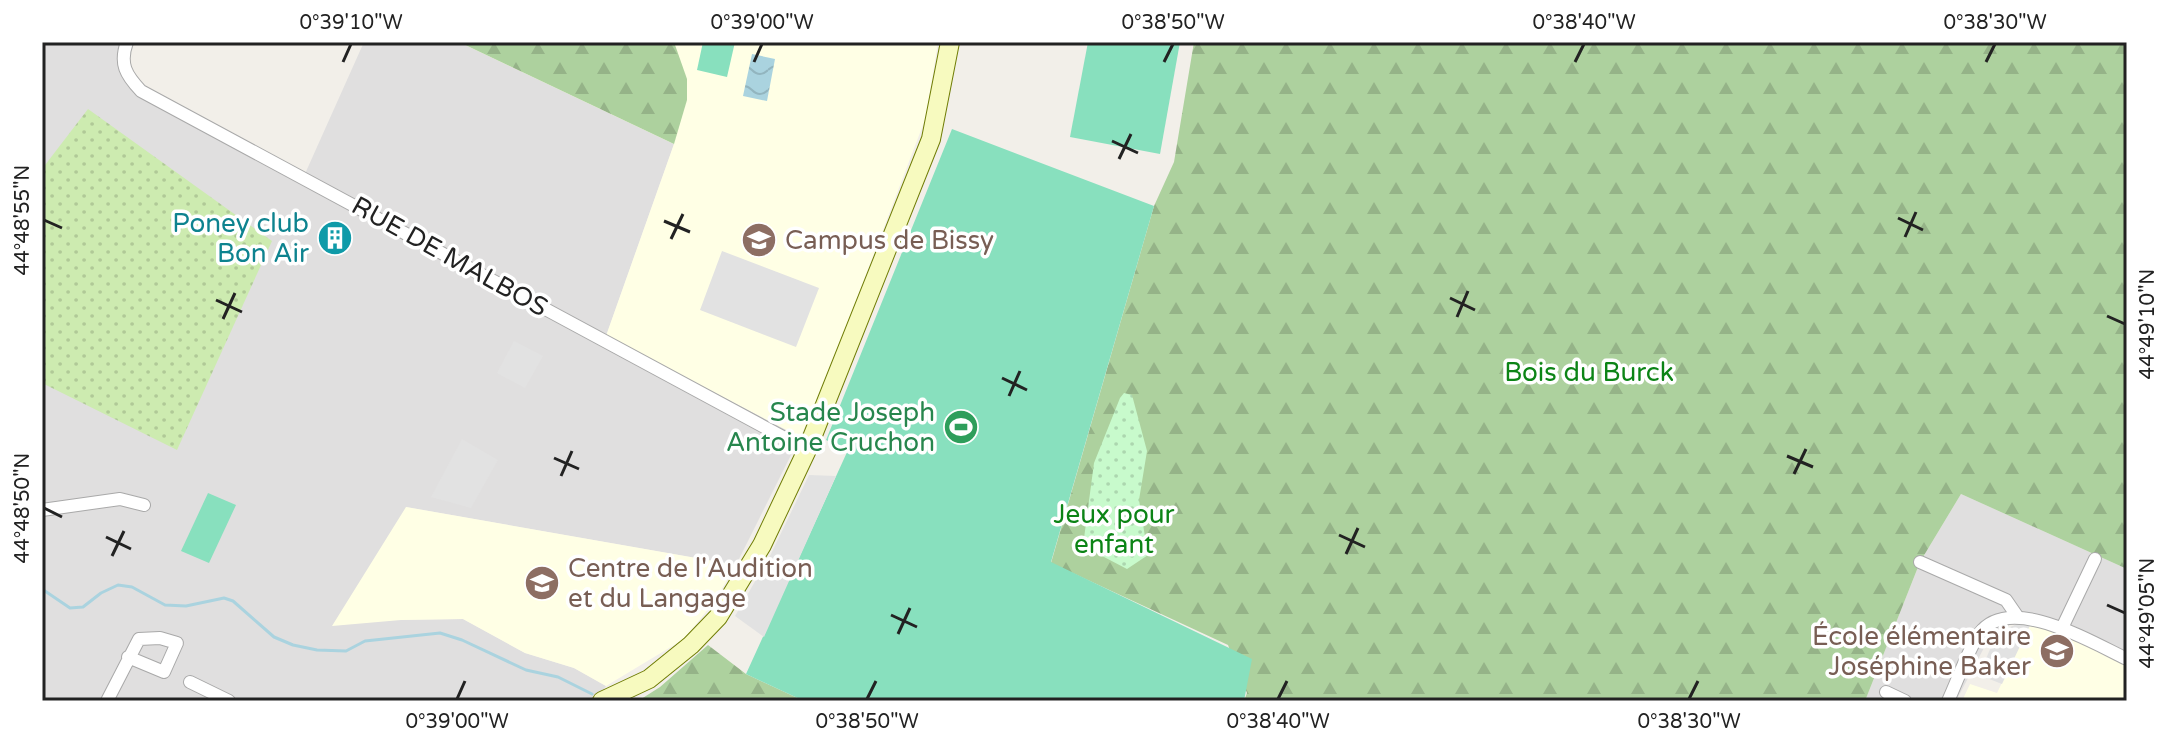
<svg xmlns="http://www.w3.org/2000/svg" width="2169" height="743" viewBox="0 0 2169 743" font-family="'Varela Round',sans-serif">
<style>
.residential{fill:#e0dfdf}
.education{fill:#ffffe5}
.grass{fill:url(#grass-dots)}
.forest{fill:url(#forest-firs)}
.park{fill:url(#park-dots)}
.pitch{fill:#88e0be}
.parking{fill:#e2e2e2}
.water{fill:url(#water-waves)}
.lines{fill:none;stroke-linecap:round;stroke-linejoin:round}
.stream{stroke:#aad3df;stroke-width:3}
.minor-casing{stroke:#a9a9a9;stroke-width:14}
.secondary-casing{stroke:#707d05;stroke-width:20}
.minor{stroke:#fff;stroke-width:12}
.secondary{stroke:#f7fabf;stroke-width:18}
.ticks{fill:none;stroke:#222;stroke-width:3}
.labels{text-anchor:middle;stroke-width:7;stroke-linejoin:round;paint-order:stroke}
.culture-label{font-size:26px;fill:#0d838f;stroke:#fff;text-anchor:end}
.education-label{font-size:26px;fill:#785e54;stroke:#fff;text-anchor:start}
.street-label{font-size:26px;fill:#222;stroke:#fff}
.park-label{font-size:26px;fill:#0c8416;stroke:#fff}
.leisure-label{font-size:26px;fill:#27864d;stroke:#fff;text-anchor:end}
.neatline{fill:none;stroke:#222;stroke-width:3}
.ticks-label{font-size:20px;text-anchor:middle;fill:#222}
</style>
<defs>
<pattern id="grass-dots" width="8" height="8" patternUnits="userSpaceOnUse" patternTransform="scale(2)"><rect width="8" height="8" fill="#cdebb0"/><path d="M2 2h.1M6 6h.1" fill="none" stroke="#b0c997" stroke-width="1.8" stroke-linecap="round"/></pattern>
<pattern id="forest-firs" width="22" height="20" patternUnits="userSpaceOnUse" patternTransform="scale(2)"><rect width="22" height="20" fill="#add19e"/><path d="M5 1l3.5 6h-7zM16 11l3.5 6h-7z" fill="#95b388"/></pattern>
<pattern id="park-dots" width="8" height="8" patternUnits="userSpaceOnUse" patternTransform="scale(2)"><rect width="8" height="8" fill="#c8facc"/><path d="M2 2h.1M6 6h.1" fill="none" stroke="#acd6af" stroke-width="1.8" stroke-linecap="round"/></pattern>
<pattern id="water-waves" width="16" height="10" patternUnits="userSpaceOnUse" patternTransform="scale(2)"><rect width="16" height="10" fill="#aad3df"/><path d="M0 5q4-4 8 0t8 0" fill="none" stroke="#92b5bf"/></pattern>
</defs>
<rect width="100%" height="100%" fill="#f2efe9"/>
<g class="residential">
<polygon points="42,42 127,42 123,53 141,90 304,176 364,42 459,42 674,144 606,336 800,437 736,565 406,507 401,620 463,619 525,653 574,668 606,686 596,701 42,701"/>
<polygon points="1961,494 2127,569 2127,663 2059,631 2017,622 1996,631 1986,644 1956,701 1865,701 1920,562"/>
</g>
<g class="education">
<polygon points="459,42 938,42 926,117 817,403 800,437 606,336 674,144"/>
<polygon points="406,507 736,565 714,602 684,639 606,686 574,668 525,653 463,619 401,620 332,626"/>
<polygon points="2031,623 2067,636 2127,666 2127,701 1962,701 1970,684 1997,693"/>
</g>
<polygon class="grass" points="88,109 272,241 177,450 42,383 42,169"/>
<g class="forest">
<polygon points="459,42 674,42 687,79 687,100 674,144"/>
<polygon points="1194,42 2127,42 2127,569 1961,494 1920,562 1865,701 1244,701 1247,693 1228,645 1051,563 1154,206 1174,162"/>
<polygon points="708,645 746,674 804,701 638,701 660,687"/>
</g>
<polygon class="park" points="1124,393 1132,395 1147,451 1139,500 1148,555 1127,569 1083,546 1094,463 1120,398"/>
<g class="pitch">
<polygon points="703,42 735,42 727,77 697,70"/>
<polygon points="1088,42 1180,42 1160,154 1070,137"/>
<polygon points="952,129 1154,206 1051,562 1252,659 1244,701 804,701 746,674 848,450 826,440"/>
<polygon points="208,493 236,505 209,563 181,551"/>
</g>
<g class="parking">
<polygon points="722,251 819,288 796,347 700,310"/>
<polygon points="514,341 543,356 525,388 497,373"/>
<polygon points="462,439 498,460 471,508 431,497"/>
<polygon points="809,475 836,476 764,637 735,616 771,554"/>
<polygon points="2019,623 2031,623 2002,684 1979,675 1997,633"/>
</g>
<polygon class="water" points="752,54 775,59 767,101 743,96"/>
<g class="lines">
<polyline class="stream" points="42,589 70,608 83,607 101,593 118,585 132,587 165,605 186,606 224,598 233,601 274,637 293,645 317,650 346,651 365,641 440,633 462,640 526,670 558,677 592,694"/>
<g class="minor-casing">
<g id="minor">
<path d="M127 42C119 64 126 75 141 91L807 450"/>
<polyline points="42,510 120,499 144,505"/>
<polyline points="1920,562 2006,600 2017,616"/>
<polyline points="2062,628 2095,559"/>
<polyline points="190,682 229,701"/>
<polyline points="1886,692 1905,701"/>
<polyline points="107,701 139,639 160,638 177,643 164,672 128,657"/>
<path d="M1948 701C1957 682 1968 650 1979 634 2009 592 2093 643 2127 659"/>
</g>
</g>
<g class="secondary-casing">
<polyline id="secondary" points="602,701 649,679 691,645 718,617 762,545 807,450 931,139 950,42"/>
</g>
<use href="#minor" class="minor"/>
<use href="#secondary" class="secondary"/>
</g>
<path class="ticks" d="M343 62 351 44M754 62 762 44M1164 62 1173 44M1575 62 1584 44M1986 62 1995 44M1112 141 1138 153M1119 159 1131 134M1898 218 1923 230M44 220 62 228M664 221 690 232M1905 237 1916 212M671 239 683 214M1450 298 1475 310M216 300 242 312M2107 316 2125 324M1457 317 1468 291M223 319 235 293M1002 378 1027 390M1009 396 1020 371M1787 456 1813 467M554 458 579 469M1794 474 1806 449M561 476 572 451M44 508 62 517M1339 535 1365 547M106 537 131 549M1346 554 1358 528M112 556 124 531M2107 605 2125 613M891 615 917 627M898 634 910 608M457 699 465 681M867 699 876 681M1278 699 1287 681M1689 699 1698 681"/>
<defs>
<g id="building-disc" transform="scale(1.8)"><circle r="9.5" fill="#0f9aa8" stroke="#fff"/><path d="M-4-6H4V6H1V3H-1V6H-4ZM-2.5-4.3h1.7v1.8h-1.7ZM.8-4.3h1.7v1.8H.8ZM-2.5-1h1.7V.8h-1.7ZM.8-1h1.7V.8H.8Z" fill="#fff"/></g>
<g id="university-disc" transform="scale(1.8)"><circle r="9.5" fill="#8d6e63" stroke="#fff"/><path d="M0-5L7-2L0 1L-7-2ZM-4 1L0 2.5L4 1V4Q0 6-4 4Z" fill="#fff"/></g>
<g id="stadium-disc" transform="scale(1.8)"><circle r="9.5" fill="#2e9e5b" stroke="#fff"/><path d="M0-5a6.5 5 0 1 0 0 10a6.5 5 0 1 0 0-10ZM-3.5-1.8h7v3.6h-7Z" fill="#fff"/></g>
<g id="school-disc" transform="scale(1.8)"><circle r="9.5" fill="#8d6e63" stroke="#fff"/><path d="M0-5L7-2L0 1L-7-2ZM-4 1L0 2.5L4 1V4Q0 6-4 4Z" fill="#fff"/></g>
</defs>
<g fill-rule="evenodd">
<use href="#building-disc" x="335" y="238"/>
<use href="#university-disc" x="759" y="240"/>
<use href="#stadium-disc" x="961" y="427"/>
<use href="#school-disc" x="542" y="583"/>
<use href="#school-disc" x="2057" y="651"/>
</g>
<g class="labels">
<g class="culture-label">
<text x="309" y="232">Poney club<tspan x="309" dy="30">Bon Air</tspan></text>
</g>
<g class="education-label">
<text x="785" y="249">Campus de Bissy</text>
<text x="568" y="577">Centre de l'Audition<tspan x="568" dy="30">et du Langage</tspan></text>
<text x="2031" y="645" text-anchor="end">École élémentaire<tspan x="2031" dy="30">Joséphine Baker</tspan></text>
</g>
<g class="street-label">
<text transform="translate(450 256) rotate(29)" y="9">RUE DE MALBOS</text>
</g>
<g class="park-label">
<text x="1589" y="381">Bois du Burck</text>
<text x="1114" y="523">Jeux pour<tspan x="1114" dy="30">enfant</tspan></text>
</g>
<g class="leisure-label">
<text x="935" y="421">Stade Joseph<tspan x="935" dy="30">Antoine Cruchon</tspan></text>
</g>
</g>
<rect width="2169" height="743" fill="none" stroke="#ffffff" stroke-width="88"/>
<rect x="44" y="44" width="2081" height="655" class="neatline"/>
<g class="ticks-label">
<text x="351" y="29">0°39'10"W</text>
<text x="762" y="29">0°39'00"W</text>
<text x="1173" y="29">0°38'50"W</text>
<text x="1584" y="29">0°38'40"W</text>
<text x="1995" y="29">0°38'30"W</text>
<text transform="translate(22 220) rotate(-90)" y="7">44°48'55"N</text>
<text transform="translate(2147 324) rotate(-90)" y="7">44°49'10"N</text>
<text transform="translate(22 508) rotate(-90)" y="7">44°48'50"N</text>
<text transform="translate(2147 613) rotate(-90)" y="7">44°49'05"N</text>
<text x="457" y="728">0°39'00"W</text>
<text x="867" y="728">0°38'50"W</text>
<text x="1278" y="728">0°38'40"W</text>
<text x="1689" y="728">0°38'30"W</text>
</g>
</svg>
